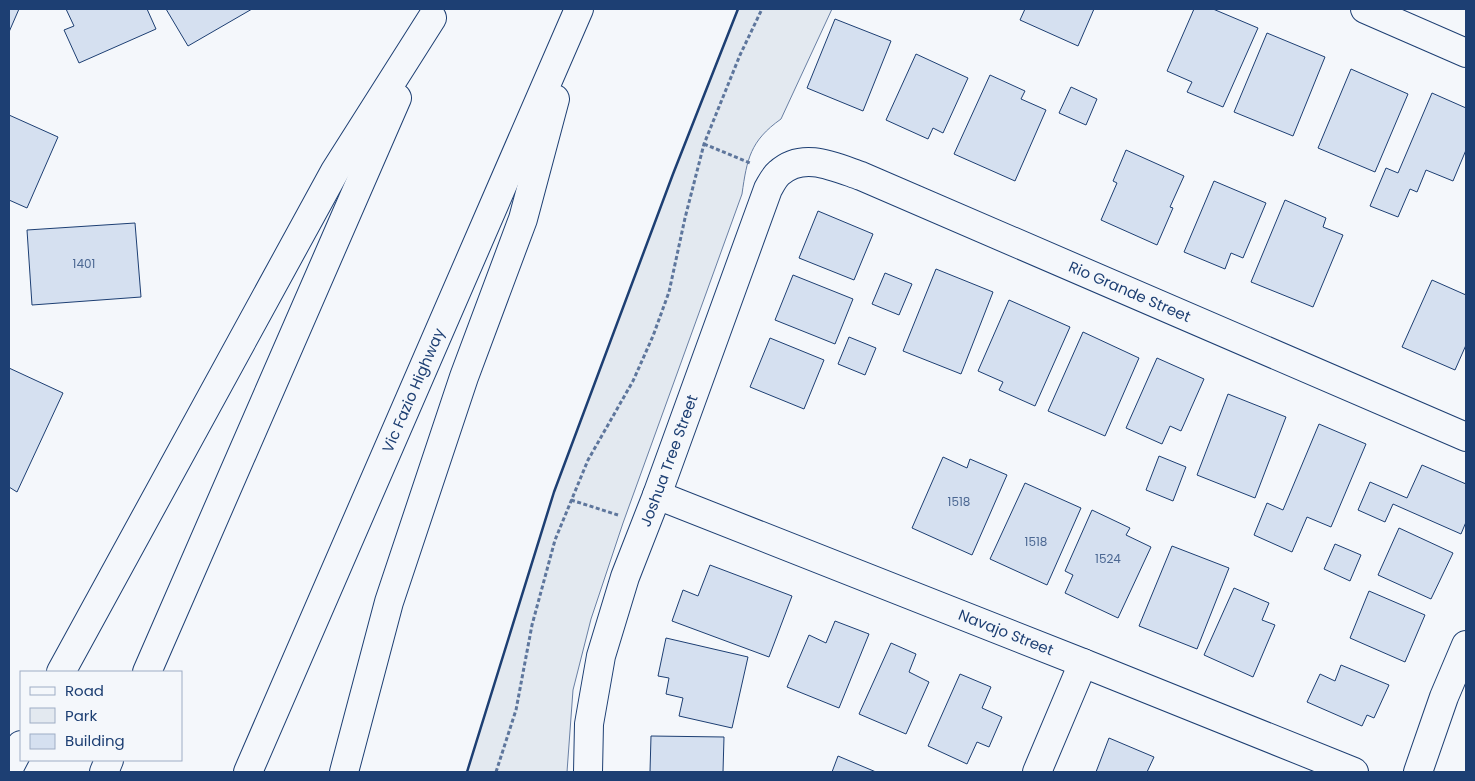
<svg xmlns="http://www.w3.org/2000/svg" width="1475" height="781" viewBox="0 0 1475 781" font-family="Poppins,sans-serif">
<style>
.green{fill:#e3e9f0;stroke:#687fa3}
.building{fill:#d5e0f0;stroke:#1d3f73}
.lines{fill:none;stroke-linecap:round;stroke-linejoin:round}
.minor-casing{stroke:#1d3f73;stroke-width:30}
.highway-casing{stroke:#1d3f73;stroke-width:30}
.path{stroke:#5e769c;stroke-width:3;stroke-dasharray:4 2.5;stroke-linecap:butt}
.minor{stroke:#f4f7fb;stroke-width:28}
.highway{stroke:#f4f7fb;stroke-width:28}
.wall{stroke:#1d3f73;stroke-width:2.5}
.labels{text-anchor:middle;stroke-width:4;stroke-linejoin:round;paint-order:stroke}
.number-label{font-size:12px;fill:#4b6792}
.street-label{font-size:15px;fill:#1d3f73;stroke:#f4f7fb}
</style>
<rect width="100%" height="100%" fill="#f4f7fb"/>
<path class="green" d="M738 9H832L781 119C750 141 747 159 742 194L623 523 591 619 573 690 567 772H467L554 492 673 174Z"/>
<g class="building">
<polygon points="9,9 19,9 9,32"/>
<polygon points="66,9 147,9 156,29 79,63 64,30 74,26"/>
<polygon points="166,9 252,9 188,46"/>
<polygon points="1025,9 1094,9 1078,46 1020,20"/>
<polygon points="1194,9 1213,9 1258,28 1223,107 1187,92 1192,82 1167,71"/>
<polygon points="835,19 891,41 863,111 807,88"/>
<polygon points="1267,33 1325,57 1293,136 1234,112"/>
<polygon points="916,54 968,78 943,133 933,128 928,139 886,120"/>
<polygon points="1351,69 1408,94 1375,172 1318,148"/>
<polygon points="990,75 1025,91 1021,99 1046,110 1015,181 954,154"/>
<polygon points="1071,87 1097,99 1086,125 1059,113"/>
<polygon points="1432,93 1466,108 1466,150 1453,181 1426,170 1417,192 1410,189 1398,217 1370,206 1386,168 1398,173"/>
<polygon points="9,115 58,137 27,208 9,200"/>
<polygon points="1126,150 1184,176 1170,207 1173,208 1157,245 1101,220 1117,183 1113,181"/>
<polygon points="1214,181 1266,203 1243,258 1231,253 1225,269 1184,252"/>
<polygon points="1285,200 1326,218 1323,227 1343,235 1313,307 1251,282"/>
<polygon points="818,211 873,234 854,280 799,258"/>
<polygon points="135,223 141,297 32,305 27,230"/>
<polygon points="936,269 993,292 961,374 903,351"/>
<polygon points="885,273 912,284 899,315 872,304"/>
<polygon points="793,275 853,299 835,344 775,320"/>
<polygon points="1432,280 1466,295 1466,345 1455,370 1402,347"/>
<polygon points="1009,300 1070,327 1035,406 999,390 1003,382 978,371"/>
<polygon points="1083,332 1139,358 1105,436 1048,411"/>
<polygon points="849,337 876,348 865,375 838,364"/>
<polygon points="770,338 824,360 804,409 750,387"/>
<polygon points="1157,358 1204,379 1181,431 1170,426 1162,444 1126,428"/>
<polygon points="9,368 63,393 17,492 9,487"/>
<polygon points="1228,394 1286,417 1255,498 1197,475"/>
<polygon points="1319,424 1366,444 1331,527 1307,517 1292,552 1254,535 1267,503 1283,510"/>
<polygon points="1159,456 1186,467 1173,501 1146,490"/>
<polygon points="943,457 967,468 970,459 1007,475 972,555 912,528"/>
<polygon points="1422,465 1466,484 1466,522 1461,534 1393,504 1385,522 1358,510 1370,482 1407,498"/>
<polygon points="1025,483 1081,508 1047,585 990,559"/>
<polygon points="1092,510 1130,528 1126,535 1151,547 1118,618 1065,593 1073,575 1065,571"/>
<polygon points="1399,528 1453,553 1431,599 1378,575"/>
<polygon points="1335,544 1361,555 1350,581 1324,569"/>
<polygon points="1172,546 1229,568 1197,649 1139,626"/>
<polygon points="710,565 792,596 769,657 672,621 683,590 698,596"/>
<polygon points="1234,588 1269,603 1262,620 1275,625 1253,677 1204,655"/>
<polygon points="1369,591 1425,615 1405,662 1350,638"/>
<polygon points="835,621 869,634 839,708 787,687 809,635 826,643"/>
<polygon points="666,638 748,657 732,728 679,716 683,698 666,694 669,678 658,676"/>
<polygon points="891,643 916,654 909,672 929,682 906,734 859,714"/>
<polygon points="1341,665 1389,685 1374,718 1367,715 1362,726 1307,702 1320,674 1335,681"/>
<polygon points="960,674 991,687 982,708 1002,717 989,747 977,742 967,764 928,746"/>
<polygon points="651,736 724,737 723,772 650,772"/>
<polygon points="1109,738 1154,757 1147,772 1096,772"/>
<polygon points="838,756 876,772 832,772"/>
</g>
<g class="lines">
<g class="minor-casing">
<g id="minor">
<polyline points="1365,9 1466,53"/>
<path id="s1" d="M657 495 1083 663 1354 772"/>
<path id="s2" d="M588 772 589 724 601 656 625 577 657 495 768 189C771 184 774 177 779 173 803 151 835 167 861 176L1466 437"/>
<polyline points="1037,772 1083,663"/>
<polyline points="1418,772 1444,697 1466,645"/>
</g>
</g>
<g class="highway-casing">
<g id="highway">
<polyline points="61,672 335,171 432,18"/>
<polyline points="147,672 397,98"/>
<polyline points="9,768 21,745"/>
<polyline points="104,772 109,760"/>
<path id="s3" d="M248 772 579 9"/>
<polyline points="344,772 389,602 464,377 523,219 555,99"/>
</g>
</g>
<g class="path">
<polyline points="704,144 750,163"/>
<polyline points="571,500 618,515"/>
<polyline points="496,772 516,710 532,625 555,540 588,460 633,381 653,336 669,292 685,218 704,144 740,55 762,9"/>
</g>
<use href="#minor" class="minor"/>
<use href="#highway" class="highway"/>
<polyline class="wall" points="467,772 554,492 673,174 738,9"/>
</g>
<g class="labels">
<g class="number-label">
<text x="84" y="268">1401</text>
<text x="959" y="506">1518</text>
<text x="1036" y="546">1518</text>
<text x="1108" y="563">1524</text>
</g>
<g class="street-label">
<text dy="5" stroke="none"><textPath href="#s2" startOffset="1012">Rio Grande Street</textPath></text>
<text dy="5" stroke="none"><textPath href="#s3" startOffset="416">Vic Fazio Highway</textPath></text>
<text dy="5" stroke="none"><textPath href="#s2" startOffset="324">Joshua Tree Street</textPath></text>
<text dy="5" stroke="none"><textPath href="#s1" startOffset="375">Navajo Street</textPath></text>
</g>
</g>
<rect width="1475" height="781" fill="none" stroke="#1d3f73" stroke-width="20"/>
<rect x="20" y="671" width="162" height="90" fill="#f4f7fb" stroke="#9eadc5"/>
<rect x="30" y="687" width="25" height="8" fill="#f4f7fb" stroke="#9eadc5"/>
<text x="65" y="696" font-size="15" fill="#1d3f73">Road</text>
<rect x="30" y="708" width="25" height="15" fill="#e3e9f0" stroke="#9eadc5"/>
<text x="65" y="721" font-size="15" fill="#1d3f73">Park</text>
<rect x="30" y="734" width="25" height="15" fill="#d5e0f0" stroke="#9eadc5"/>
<text x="65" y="746" font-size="15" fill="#1d3f73">Building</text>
</svg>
